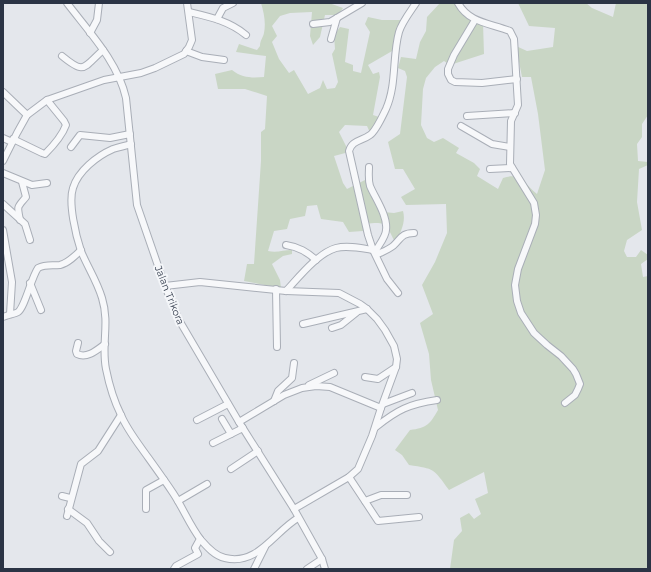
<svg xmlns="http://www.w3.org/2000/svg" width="651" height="572" viewBox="0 0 651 572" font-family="Montserrat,sans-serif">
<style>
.green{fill:#c9d6c5}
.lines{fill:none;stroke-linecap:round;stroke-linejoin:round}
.minor-casing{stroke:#a9aeb7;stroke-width:8}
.minor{stroke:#f7f8fa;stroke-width:6}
.labels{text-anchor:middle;stroke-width:4;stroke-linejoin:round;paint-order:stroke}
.street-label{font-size:10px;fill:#2b3445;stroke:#f4f6f9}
</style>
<rect width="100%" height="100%" fill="#e4e7ec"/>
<g class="green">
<path d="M261 3H329L343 8 338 15H325L320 37 313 45 310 36 312 12 290 13 280 16 272 26 277 36 272 42 279 59 289 73 294 70 308 94 320 88 323 80 327 89 335 88 338 82 332 54 335 49 334 35 340 27 349 29 345 62 353 65V71L361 73 370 32 365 24 368 17 382 20H403L405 24 400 37 399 47 368 65 373 74 379 72 380 77 373 115 382 118 372 137 367 126 345 125 339 132 349 152 334 156 343 183 347 189 365 180 383 212 394 213 403 211C406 221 401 233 395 242 386 224 386 221 366 224L363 231 349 232 343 222 321 219 317 205 307 206 305 216 290 219 287 229 274 231 268 251C277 253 283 250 292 250V254L283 256 272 264 280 280 281 288 244 281 247 264H254L261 161V132L265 129 267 96 245 89H218L215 74 232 70C242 78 252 78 264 77L266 56 236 52 239 44 257 50 260 46C260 40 263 38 264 33 266 23 264 13 261 3Z"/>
<path d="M440 3H455L483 23 484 54 450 65 444 61 435 67 426 78 423 89 421 125 427 138 434 142 443 138 459 148 456 153 474 163 480 169 477 176 498 189 503 178C522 172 523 183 537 194L545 170 538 114 531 77H522L516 46 527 51 553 47 555 28 529 26 518 3H586L592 8 613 17 616 3H648V115L642 124V137L637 144 638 161 648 162V165L639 169 637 202 642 230 627 240 624 251 627 257H636L641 250 648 255V259L641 264 643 277 648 276V569H450L454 540 462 531 460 518 469 513 474 519 481 514 475 499 488 493 484 472 449 490C433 468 435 469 409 465L402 455 395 450 410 430C427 428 430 424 438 410L431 380 429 354 420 323 433 314 422 285 435 262 447 233 446 204 406 205 401 197 415 189 403 169H395L388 142 400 134 407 77 405 71 398 68 401 57 416 59 420 42 426 31 427 17Z"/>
</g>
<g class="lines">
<g class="minor-casing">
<g id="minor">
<path d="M67 3C89 32 118 62 126 98L137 205 165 286 179 320 239 422 294 509 322 559 325 569"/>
<path d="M458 3C469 23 490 23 510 31L514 39 518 105 511 121 510 164 534 203 536 215 535 224 518 269 515 285 517 301 521 313 534 333 547 345 561 356 573 369 576 374 580 384 578 389 575 395 565 403"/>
<path d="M189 12C210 17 229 21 246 35"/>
<polyline points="217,19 223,8 233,3"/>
<polyline points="475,20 454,55 448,69 448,74 451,80 455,82 482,83 517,79"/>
<polyline points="313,24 330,22 362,3"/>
<polyline points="90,33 97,20 99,3"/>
<polyline points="331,39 337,18"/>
<polyline points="186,51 202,57 224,60"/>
<path d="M62 56C85 75 83 68 103 50"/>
<polyline points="3,92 27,115"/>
<polyline points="467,116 515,113"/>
<polyline points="461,126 492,144 510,147"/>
<polyline points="3,138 12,142"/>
<path d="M13 139 42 153 45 154C53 146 62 136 66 125L64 121 47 100"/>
<path d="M131 144C125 146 119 147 113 149 97 156 78 171 73 188 68 203 76 236 81 251 87 266 97 281 102 298 110 324 101 344 106 369 109 384 114 401 121 415 126 427 134 438 142 449 152 463 163 478 173 493 183 508 190 526 201 540 207 547 215 556 225 558 258 566 274 532 298 518"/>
<polyline points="71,147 80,135 110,138 130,134"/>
<polyline points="3,161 17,133 27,115 47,100 104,80 141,73 155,68 184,54 189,47 192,40 187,3"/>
<path d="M369 167C369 173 368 179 370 186 375 198 388 216 386 230 386 237 378 246 375 252"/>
<polyline points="490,169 512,168"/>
<polyline points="3,173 32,185 47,183"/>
<polyline points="3,204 25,224 30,240"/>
<path d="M20 220C17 205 17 208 26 197L22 182"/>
<polyline points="3,230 12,282 10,314"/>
<path d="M286 245C299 247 307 252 316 260"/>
<path d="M376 255C382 252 388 250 393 246 401 239 401 233 414 233"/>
<polyline points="30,283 41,310"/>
<polyline points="165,286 200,282 286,291 339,293 360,304 367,309 377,319 385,330 394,346 397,359 396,367 381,408 372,436 358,469 349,477 294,509"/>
<polyline points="276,289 277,347"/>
<path d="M286 291C299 277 318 253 336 248 347 245 361 248 373 250"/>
<path d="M398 293 387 279 373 250 368 235 349 151C352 140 362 141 370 135 376 131 383 115 386 109 397 84 392 57 399 32 402 22 410 12 416 3"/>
<path d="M3 317C7 315 15 314 18 312 25 307 31 278 38 268 46 264 52 266 60 265 68 263 75 256 81 250"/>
<polyline points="303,324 367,309"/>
<polyline points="332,328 341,325 356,313"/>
<path d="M78 343 76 351 77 354C87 359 97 350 105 344"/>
<polyline points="365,377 378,379 396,367"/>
<polyline points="309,385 334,373"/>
<polyline points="274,401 278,391 292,378 294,363"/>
<polyline points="383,404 412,393"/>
<polyline points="222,419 231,434"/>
<polyline points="197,420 228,404"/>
<polyline points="239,422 284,395 302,388 316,386 330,387 381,408"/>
<path d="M376 427C397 410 409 404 437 400"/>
<polyline points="213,443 243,428"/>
<polyline points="231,469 258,451"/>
<polyline points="349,477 378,521 419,517"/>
<polyline points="62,496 70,498"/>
<polyline points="178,501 207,484"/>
<polyline points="365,501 381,495 407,495"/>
<polyline points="68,509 87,523 99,541 110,552"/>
<polyline points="146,509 146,490 164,480"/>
<polyline points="67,516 81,464 98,451 121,415"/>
<polyline points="174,569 176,566 198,554 195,548 200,539"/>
<polyline points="254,569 265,547"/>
<polyline points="307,569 322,559"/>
</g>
</g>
<use href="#minor" class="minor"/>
</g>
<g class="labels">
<g class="street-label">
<text transform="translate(170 295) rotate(68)" y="4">Jalan Trikora</text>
</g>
</g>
<rect width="651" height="572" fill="none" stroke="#2b3445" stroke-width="8"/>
</svg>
